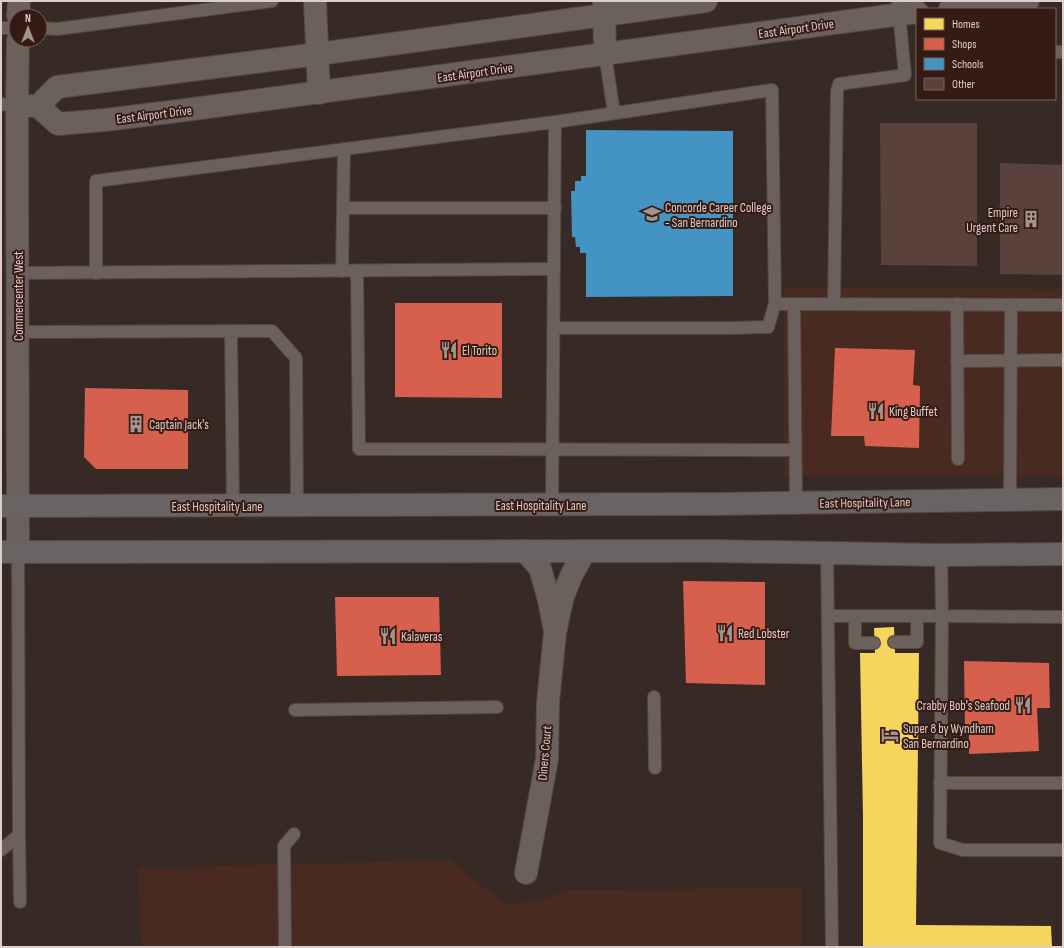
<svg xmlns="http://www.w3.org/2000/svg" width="1064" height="948" viewBox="0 0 1064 948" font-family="'Sofia Sans Condensed',sans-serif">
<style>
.built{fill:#482a21}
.homes{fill:#f6d55c}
.shops{fill:#d6604d}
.schools{fill:#4393c3}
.building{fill:#59423c}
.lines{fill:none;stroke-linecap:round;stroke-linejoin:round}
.lane-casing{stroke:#544743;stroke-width:14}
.street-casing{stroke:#544743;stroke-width:24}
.secondary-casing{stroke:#544743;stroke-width:24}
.lane{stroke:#6b605c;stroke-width:12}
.street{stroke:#6b605c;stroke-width:22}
.secondary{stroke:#696463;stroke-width:22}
.labels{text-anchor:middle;stroke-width:4;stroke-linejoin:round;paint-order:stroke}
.street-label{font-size:13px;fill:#dfcdc8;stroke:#351b14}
.poi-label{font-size:13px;fill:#dfcdc8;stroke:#351b14;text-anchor:start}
</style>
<rect width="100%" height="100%" fill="#372925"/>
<g class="built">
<polygon points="784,288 1063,289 1063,477 784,476"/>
<polygon points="450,860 485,889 510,905 540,900 569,890 802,888 801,947 141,947 138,868"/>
</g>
<polygon class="homes" points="894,627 895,653 919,653 916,925 1051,926 1052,947 863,947 863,817 860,653 875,653 874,628"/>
<g class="shops">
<polygon points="395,303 502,303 502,398 395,397"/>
<polygon points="835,348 915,350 913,385 920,386 919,448 865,446 864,436 831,436"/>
<polygon points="85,388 188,390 188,469 96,469 84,457"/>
<polygon points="683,581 765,582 765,685 686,683"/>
<polygon points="335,597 439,597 441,675 337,676"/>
<polygon points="964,661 1049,663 1050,708 1037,708 1039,751 969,754 969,732 965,728"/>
</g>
<polygon class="schools" points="586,130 733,131 733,296 586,297 586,253 580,253 580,247 576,247 575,237 572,237 571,191 575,191 575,181 581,181 581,176 586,176"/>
<g class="building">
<polygon points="880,123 977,123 977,266 881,265"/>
<polygon points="1000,163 1063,165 1063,275 1000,274"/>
</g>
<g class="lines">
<g class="lane-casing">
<g id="lane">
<polyline points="1,28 16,28"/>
<polyline points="40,28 57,29 272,1"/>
<polyline points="1055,52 1063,52"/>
<polyline points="605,54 614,113"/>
<polyline points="1,104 17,106"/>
<polyline points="343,208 555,208"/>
<polyline points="342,271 344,149"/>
<polyline points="357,271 359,449 795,450"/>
<polyline points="18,273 554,269"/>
<polyline points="96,273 96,181 555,122 772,90 775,304 768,327 730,328 554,328"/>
<polyline points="775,304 1063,305"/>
<polyline points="794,304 796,503"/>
<polyline points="834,304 837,91 839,84 905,75 898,1"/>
<polyline points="957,304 958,459"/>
<polyline points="18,332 272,331 296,358 297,505"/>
<polyline points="231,332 233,506"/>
<polyline points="957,361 1063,360"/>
<polyline points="1010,500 1011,305"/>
<polyline points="552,504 555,122"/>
<polyline points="827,552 832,947"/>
<polyline points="941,555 942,616 1063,617"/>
<polyline points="828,616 942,616 940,843 963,850 1063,850"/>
<polyline points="855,616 855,643 874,643"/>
<polyline points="894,642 917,642 917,616"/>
<polyline points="654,697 655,768"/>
<polyline points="295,710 497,707"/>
<polyline points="940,783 1063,783"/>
<polyline points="19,835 20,902"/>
<polyline points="1,850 19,835 18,552"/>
<polyline points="285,947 284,846 294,834"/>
</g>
</g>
<g class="street-casing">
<g id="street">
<polyline points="315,1 319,93"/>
<polyline points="604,1 605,54"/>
<polyline points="950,9 1028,1"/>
<polyline points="18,16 19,1"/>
<polyline points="18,40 17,106 18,552"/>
<polyline points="17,106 38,106 58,124 105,120 178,111 917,12"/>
<polyline points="38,106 57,87 318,54 706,1"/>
<polyline points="525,551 540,568 549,600 554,626"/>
<polyline points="526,873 547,759 548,702 555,633 563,596 572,574 585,551"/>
</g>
</g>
<g class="secondary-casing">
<g id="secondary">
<polyline points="1,506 714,504 1063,499"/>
<polyline points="1,552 714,551 941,555 1063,554"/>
</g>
</g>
<use href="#lane" class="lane"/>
<use href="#street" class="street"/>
<use href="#secondary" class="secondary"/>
</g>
<defs>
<g id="university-bare" transform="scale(1.38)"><path d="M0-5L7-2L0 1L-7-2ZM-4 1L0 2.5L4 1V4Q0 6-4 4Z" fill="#a4948f" stroke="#351b14" stroke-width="2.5" paint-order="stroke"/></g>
<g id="building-bare" transform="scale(1.38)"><path d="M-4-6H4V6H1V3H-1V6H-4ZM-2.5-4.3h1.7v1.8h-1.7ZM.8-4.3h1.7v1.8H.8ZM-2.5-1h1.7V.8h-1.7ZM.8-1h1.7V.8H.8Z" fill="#a4948f" stroke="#351b14" stroke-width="2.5" paint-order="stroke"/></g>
<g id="restaurant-bare" transform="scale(1.38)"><path d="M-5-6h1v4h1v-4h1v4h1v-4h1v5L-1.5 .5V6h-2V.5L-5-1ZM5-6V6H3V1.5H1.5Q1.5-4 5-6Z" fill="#a4948f" stroke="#351b14" stroke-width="2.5" paint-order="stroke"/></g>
<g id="hotel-bare" transform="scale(1.38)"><path d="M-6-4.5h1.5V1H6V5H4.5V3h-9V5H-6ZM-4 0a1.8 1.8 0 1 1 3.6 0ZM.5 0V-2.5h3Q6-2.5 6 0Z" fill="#a4948f" stroke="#351b14" stroke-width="2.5" paint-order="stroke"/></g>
</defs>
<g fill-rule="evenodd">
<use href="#university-bare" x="652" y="214"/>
<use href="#building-bare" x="1031" y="219"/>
<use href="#restaurant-bare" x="449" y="350"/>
<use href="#restaurant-bare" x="876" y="411"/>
<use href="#building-bare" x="136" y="424"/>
<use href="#restaurant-bare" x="725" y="633"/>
<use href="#restaurant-bare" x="388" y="636"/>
<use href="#restaurant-bare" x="1023" y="705"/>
<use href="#hotel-bare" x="890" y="735"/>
</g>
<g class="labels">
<g class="street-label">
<text transform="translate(796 28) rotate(-8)" y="5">East Airport Drive</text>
<text transform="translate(475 72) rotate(-8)" y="5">East Airport Drive</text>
<text transform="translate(154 114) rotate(-7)" y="5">East Airport Drive</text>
<text transform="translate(18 296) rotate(-90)" y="5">Commercenter West</text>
<text transform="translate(865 502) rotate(-1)" y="5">East Hospitality Lane</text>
<text x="541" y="510">East Hospitality Lane</text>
<text x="217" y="511">East Hospitality Lane</text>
<text transform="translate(544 753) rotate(-85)" y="5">Diners Court</text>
</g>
<g class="poi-label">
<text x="665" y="212">Concorde Career College<tspan x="665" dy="15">- San Bernardino</tspan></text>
<text x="1018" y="217" text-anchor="end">Empire<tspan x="1018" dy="15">Urgent Care</tspan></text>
<text x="462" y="355">El Torito</text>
<text x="889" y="416">King Buffet</text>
<text x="149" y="429">Captain Jack's</text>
<text x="738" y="638">Red Lobster</text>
<text x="401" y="641">Kalaveras</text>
<text x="1010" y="710" text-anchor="end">Crabby Bob's Seafood</text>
<text x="903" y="733">Super 8 by Wyndham<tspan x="903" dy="15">San Bernardino</tspan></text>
</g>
</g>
<rect width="1064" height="948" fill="none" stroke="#dfcdc8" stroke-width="4"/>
<rect x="916" y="8" width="140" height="92" fill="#351b14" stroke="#79625c"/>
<rect x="924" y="18" width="20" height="12" fill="#f6d55c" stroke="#79625c"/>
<text x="952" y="28" font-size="12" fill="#dfcdc8">Homes</text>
<rect x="924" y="38" width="20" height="12" fill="#d6604d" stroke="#79625c"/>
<text x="952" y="48" font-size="12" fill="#dfcdc8">Shops</text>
<rect x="924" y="58" width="20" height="12" fill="#4393c3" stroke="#79625c"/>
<text x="952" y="68" font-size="12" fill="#dfcdc8">Schools</text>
<rect x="924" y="78" width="20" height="12" fill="#59423c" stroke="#79625c"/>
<text x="952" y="88" font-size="12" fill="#dfcdc8">Other</text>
<g transform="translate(28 28)"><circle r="19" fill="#351b14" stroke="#79625c"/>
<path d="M0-3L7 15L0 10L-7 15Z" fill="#a4948f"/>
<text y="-6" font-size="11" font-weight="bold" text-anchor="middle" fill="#dfcdc8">N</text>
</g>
</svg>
